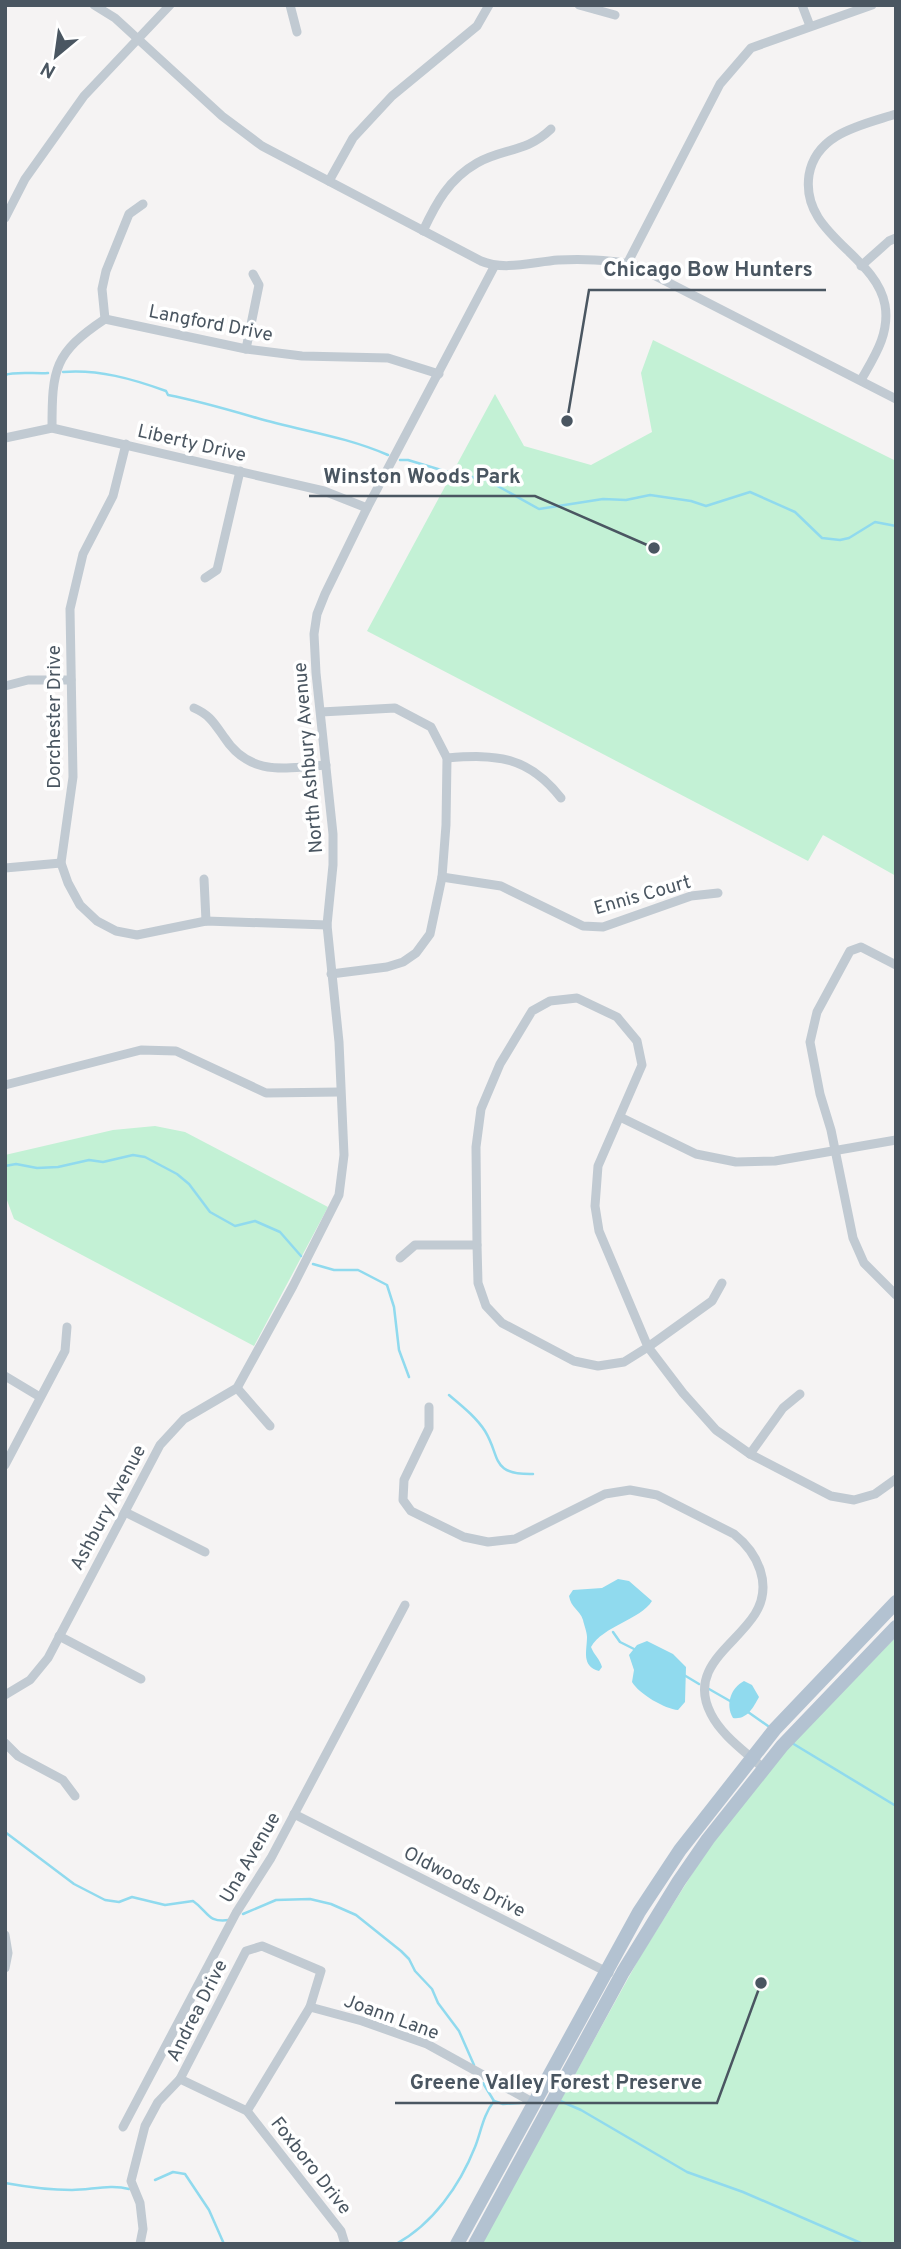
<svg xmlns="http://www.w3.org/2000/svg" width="901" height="2249" viewBox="0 0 901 2249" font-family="Overpass,sans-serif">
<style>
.green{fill:#c3f1d5}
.water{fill:#90daee}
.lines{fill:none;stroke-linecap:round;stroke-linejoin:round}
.stream{stroke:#90daee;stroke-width:2.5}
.street{stroke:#c1cad2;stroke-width:9}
.primary{stroke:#b3c2d1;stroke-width:14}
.labels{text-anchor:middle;stroke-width:7;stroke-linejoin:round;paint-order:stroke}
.street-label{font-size:19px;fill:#4a5661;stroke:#fff}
.leader{fill:none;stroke:#4a5661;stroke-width:2.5}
.callout-dot{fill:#4a5661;stroke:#fff;stroke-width:2.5}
.callout-label{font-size:21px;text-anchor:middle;font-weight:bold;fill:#4a5661;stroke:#fff;stroke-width:7;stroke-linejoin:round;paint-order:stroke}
</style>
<rect width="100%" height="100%" fill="#f5f3f3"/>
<g class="green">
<polygon points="653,340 896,461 896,876 823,835 808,861 367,631 495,394 524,446 591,465 652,432 641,373"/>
<polygon points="155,1126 185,1132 328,1207 254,1346 14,1219 5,1195 5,1155 113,1130"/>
<polygon points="896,1637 896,2244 481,2244 641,1955 714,1839 785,1751"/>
</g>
<g class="water">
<path d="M618 1579 629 1581 652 1601C640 1620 603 1626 591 1647 594 1655 600 1659 602 1667L599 1671C581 1666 587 1651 587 1637 587 1632 584 1625 583 1620 580 1610 571 1608 569 1596L573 1590 602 1588Z"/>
<path d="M647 1641 673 1654 686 1667 685 1702 678 1710C665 1709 639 1694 632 1682L634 1670 629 1655 637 1645Z"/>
<path d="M744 1681 752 1685 759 1697C753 1708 747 1720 733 1718 725 1704 731 1688 744 1681Z"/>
</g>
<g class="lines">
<g class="stream">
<path d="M63 372C98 369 133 379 166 391L168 395C199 401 226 409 257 418 302 431 344 436 388 455"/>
<path d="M5 375C15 371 36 374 48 373"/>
<polyline points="400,460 408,460 461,476 485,479 539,509 603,499 626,500 650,495 691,501 706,506 750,492 795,512 822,538 840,540 849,538 875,522 896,526"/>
<polyline points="5,1166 16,1164 37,1168 58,1167 89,1160 103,1162 133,1155 145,1157 177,1174 189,1184 210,1212 235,1226 255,1221 280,1232 301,1256"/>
<polyline points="313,1264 334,1270 358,1270 387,1285 394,1307 399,1350 409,1377"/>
<path d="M449 1395C462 1406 476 1417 485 1431 501 1457 490 1475 533 1474"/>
<polyline points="613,1632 620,1642 634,1649"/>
<polyline points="684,1675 699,1684"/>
<polyline points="709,1689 730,1701"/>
<polyline points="748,1712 768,1726"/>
<polyline points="792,1743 896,1806"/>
<path d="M5 1832 74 1884 105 1900 119 1902 132 1897 165 1905 193 1901C209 1912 207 1923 229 1920"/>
<polyline points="243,1914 276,1900 310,1899 331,1904 356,1915 401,1951 409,1959 415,1971 432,1989 438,2003 459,2031 474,2065"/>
<polyline points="483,2083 494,2101 503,2104 520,2103"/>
<polyline points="558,2100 581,2110 687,2172 743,2192 863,2244"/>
<polyline points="155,2180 173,2172 185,2174 209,2210 224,2244"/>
<path d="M5 2183C27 2187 50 2190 72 2190 90 2190 111 2184 129 2189"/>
<path d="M396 2244C433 2224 460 2185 475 2147 481 2132 483 2115 494 2101"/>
</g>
<g class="street">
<path d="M94 5 115 18 222 116 262 146 481 261C504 271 533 262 558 260 583 259 612 259 636 266L896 399"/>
<polyline points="290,5 297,32"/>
<polyline points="579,5 615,15"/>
<polyline points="802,5 810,26"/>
<polyline points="329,181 353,138 392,96 477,26 489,5"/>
<polyline points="5,218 25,179 84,96 170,5"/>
<path d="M423 231C436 203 449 179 477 163 503 148 526 153 551 129"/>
<polyline points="627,264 720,84 751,48 872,5"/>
<polyline points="861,266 889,241 896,238"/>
<polyline points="105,319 102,289 106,271 129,214 143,204"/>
<polyline points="246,349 259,285 253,274"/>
<path d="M861 380C874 357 890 334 885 305 876 254 800 235 809 175 816 133 862 125 896 114"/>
<path d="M52 428C52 369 54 353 105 319L246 349 302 356 388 358 439 374"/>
<polyline points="5,438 52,428 324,491 367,508"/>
<polyline points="126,444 113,496 83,554 70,609 73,777 61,863 68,883 80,905 97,921 116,931 137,935 206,921 327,925"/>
<polyline points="205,578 217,570 240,471"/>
<polyline points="5,686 28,680 71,680"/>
<path d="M194 708C210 715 214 723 224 737 250 777 285 768 326 765"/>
<polyline points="321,712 395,708 431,727 447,758 446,825 442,877 430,934 416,953 403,962 387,967 331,974"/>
<path d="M447 758C497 754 528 756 561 798"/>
<polyline points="5,868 61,863"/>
<polyline points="442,877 501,886 583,926 603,927 691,896 718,893"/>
<polyline points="204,879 206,921"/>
<polyline points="896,965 861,947 850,951 817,1012 810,1042 820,1094 831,1130 853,1238 864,1263 896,1295"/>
<polyline points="5,1085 141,1050 176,1051 266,1093 340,1092"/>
<polyline points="620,1117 696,1154 736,1162 775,1161 896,1140"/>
<polyline points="400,1258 415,1245 477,1245"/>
<polyline points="722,1283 712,1301 648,1347 624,1362 598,1366 574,1361 502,1323 486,1306 478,1283 477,1245 476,1147 481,1109 500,1064 532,1011 550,1001 577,998 617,1017 637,1041 642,1065 598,1166 595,1206 599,1231 648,1347 683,1393 716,1430 750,1454 831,1496 854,1500 875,1494 896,1479"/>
<polyline points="5,1376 40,1397"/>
<polyline points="237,1388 270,1426"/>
<path d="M429 1407V1428L404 1480 403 1500 411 1511 464 1537 488 1542 515 1539 605 1494 630 1490 657 1495 734 1534C758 1553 773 1585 755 1614 735 1646 687 1668 711 1714 722 1736 746 1752 763 1768"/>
<polyline points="750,1454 783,1408 800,1394"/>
<polyline points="5,1465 65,1351 67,1327"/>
<polyline points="125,1512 205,1552"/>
<polyline points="59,1636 141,1679"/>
<polyline points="5,1695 30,1680 48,1658 160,1445 184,1419 237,1388 293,1286 339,1195 344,1155 339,1042 327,925 333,865 333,834 316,673 314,634 317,614 325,594 367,508 494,267"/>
<polyline points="5,1743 18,1756 63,1780 75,1796"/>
<polyline points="294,1814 609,1973"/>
<polyline points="5,1935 8,1953 5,1968"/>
<polyline points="310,2007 362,2021 427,2044 534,2103"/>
<polyline points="180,2079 247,2111 341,2231 345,2244"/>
<polyline points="123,2127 236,1913 271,1858 405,1605"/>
<polyline points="140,2244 143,2229 140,2203 131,2181 145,2126 158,2102 180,2079 246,1951 262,1946 321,1971 310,2007 247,2111"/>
</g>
<g class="primary">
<polyline points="457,2244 639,1912 680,1850 775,1729 896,1602"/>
<polyline points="475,2244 623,1972 679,1881 708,1839 782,1746 896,1627"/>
</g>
</g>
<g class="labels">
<g class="street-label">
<text transform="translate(211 322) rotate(11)" y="7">Langford Drive</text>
<text transform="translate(192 442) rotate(13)" y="7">Liberty Drive</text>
<text transform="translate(53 717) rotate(-90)" y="7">Dorchester Drive</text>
<text transform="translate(307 758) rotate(-95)" y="7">North Ashbury Avenue</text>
<text transform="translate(642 894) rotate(-16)" y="7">Ennis Court</text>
<text transform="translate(107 1507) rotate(-62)" y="7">Ashbury Avenue</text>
<text transform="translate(249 1857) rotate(-60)" y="7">Una Avenue</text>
<text transform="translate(465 1881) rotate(27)" y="7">Oldwoods Drive</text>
<text transform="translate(196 2010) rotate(-63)" y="7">Andrea Drive</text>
<text transform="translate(392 2016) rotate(20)" y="7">Joann Lane</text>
<text transform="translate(312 2165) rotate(52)" y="7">Foxboro Drive</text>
</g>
</g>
<path class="leader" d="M567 421L589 290H826M654 548L535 496H309M761 1983L717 2103H395"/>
<g class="callout-dot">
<circle cx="567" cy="421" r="7"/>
<circle cx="654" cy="548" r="7"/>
<circle cx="761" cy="1983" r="7"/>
</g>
<g class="callout-label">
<text x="708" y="276">Chicago Bow Hunters</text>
<text x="422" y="483">Winston Woods Park</text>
<text x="556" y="2089">Greene Valley Forest Preserve</text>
</g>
<rect width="901" height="2249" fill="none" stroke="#4a5661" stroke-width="14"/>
<g transform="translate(56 56) rotate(209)" stroke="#ffffff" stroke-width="5" paint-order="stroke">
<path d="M0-5L12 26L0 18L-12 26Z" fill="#4a5661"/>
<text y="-10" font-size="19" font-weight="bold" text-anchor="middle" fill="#4a5661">N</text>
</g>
</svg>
